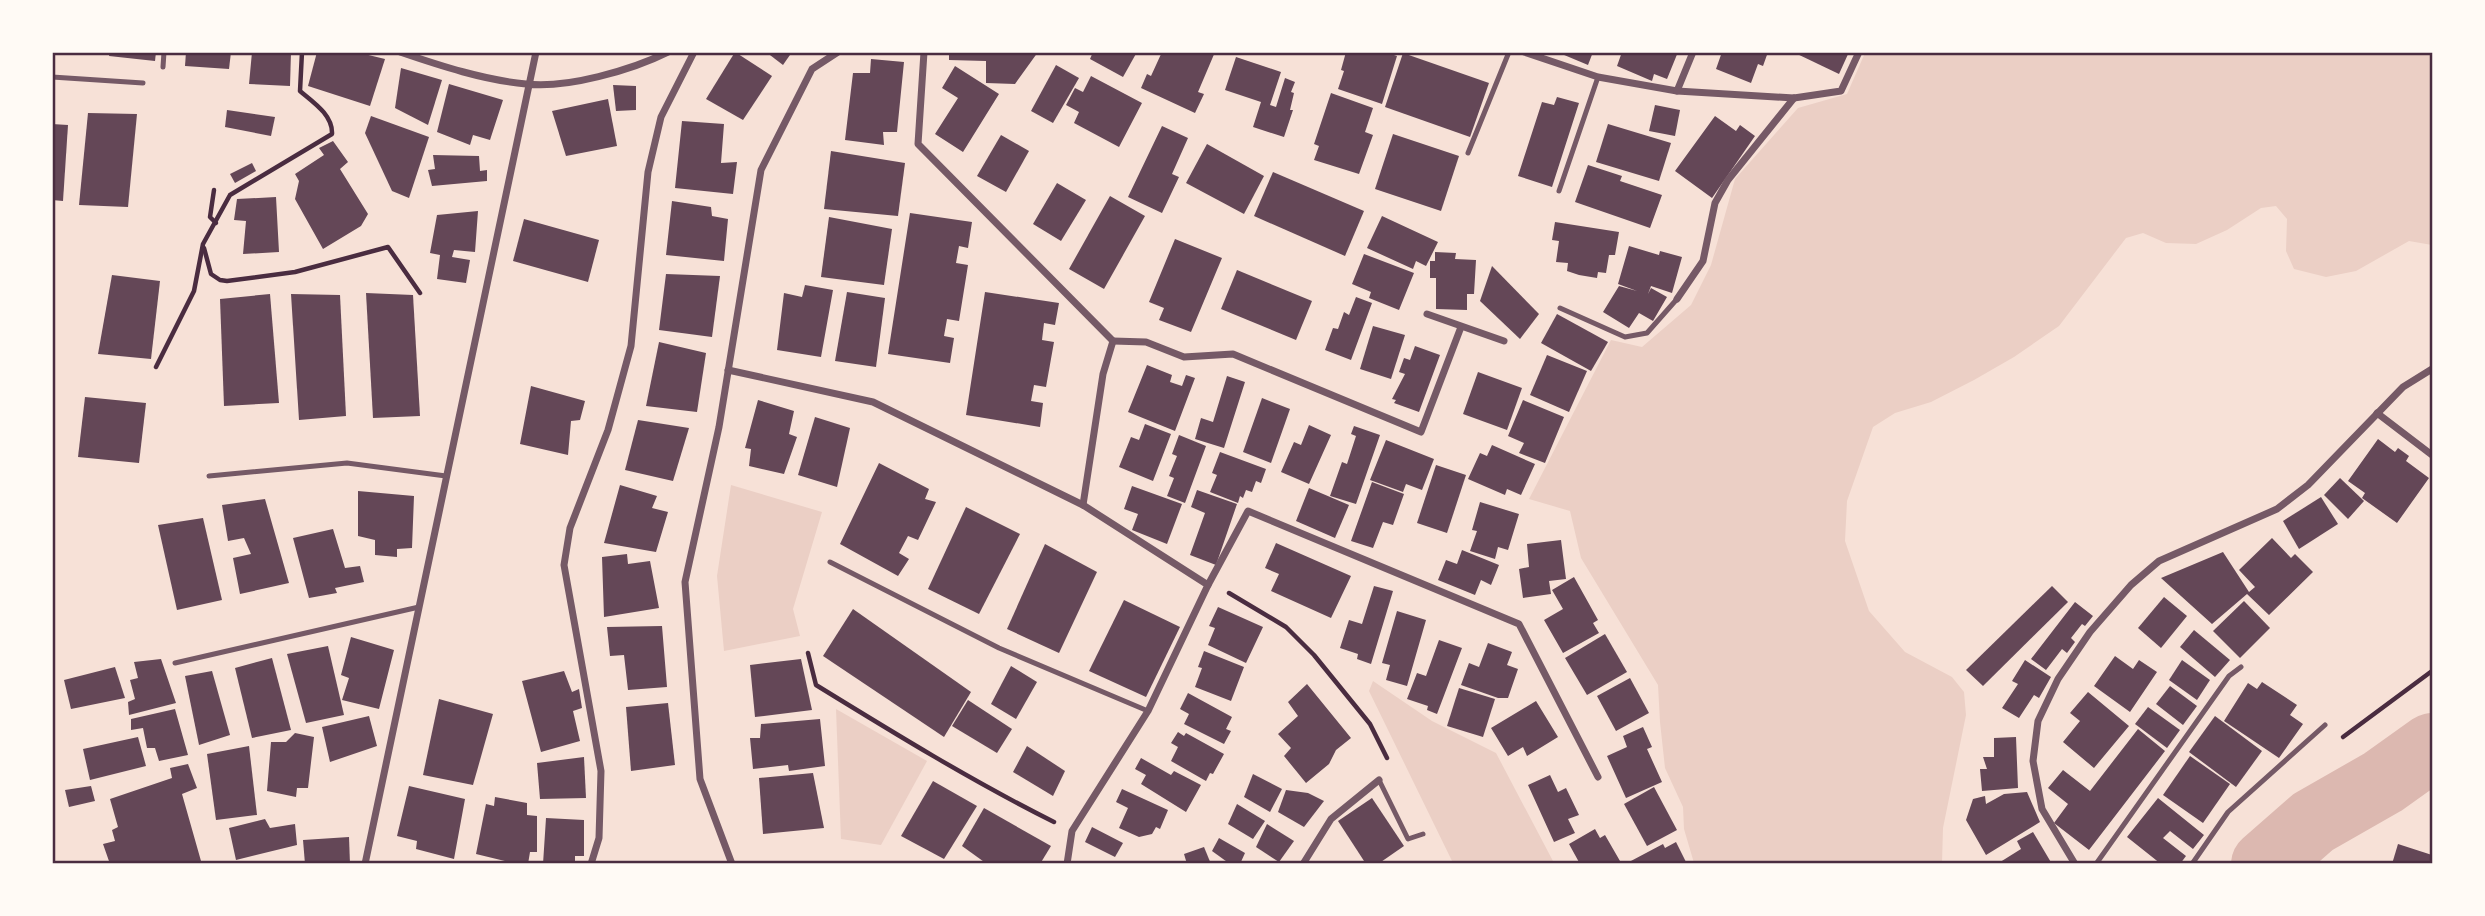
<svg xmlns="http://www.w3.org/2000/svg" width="2485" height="916" viewBox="0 0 2485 916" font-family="'DM Sans',sans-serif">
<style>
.green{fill:#ebcfc5}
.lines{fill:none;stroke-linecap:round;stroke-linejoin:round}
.river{stroke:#dcb8b0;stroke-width:68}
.building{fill:#644757}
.path{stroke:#4a2c40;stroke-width:4.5}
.service{stroke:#755966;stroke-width:5}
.minor{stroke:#755966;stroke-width:7}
.neatline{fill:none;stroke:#4a2c40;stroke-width:2.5}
</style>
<rect width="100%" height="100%" fill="#f7e1d7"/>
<g class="green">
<polygon points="1865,53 2432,53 2432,245 2409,241 2356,271 2326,277 2294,269 2286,251 2287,219 2276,206 2261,208 2227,230 2196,244 2166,243 2143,233 2126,238 2059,326 2014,357 1974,380 1931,402 1895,413 1873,427 1847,501 1845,541 1869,611 1905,652 1952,677 1964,692 1966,715 1943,828 1942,863 1694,863 1684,829 1683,807 1665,768 1660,722 1658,685 1581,558 1570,511 1529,499 1611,340 1642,347 1691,305 1711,265 1735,179 1798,108 1847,94"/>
<polygon points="731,485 822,512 793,609 800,636 724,651 717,576"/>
<polygon points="1373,681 1432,721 1496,753 1554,863 1453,863 1369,691"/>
<polygon points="836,709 927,761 881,845 841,839"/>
</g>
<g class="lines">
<polyline class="river" points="2265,864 2313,822 2383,782 2432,747"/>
</g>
<g class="building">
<polygon points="110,52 156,52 155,61 109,56"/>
<polygon points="186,52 231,52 229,69 185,66"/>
<polygon points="252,52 291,52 290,86 249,84"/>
<polygon points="317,52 356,52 385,59 370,106 308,86"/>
<polygon points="735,52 772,76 743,120 706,99"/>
<polygon points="766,52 792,52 783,65"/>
<polygon points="949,52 1038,52 1015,84 986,83 986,61 949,60"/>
<polygon points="1093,52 1137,52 1123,77 1090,59"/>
<polygon points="1162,52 1215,52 1198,92 1204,94 1195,113 1141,88 1147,74 1151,76"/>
<polygon points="1346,52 1385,52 1397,56 1382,104 1338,89 1344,71 1341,70"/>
<polygon points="1557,52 1593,52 1588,65"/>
<polygon points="1622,52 1678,52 1667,79 1654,74 1652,81 1617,66"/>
<polygon points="1722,52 1768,52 1763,66 1758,64 1751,83 1716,69"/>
<polygon points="1793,52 1849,52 1839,74"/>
<polygon points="1403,53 1489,83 1470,137 1385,107"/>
<polygon points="1236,57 1281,72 1270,105 1276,107 1285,78 1295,82 1291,92 1294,93 1290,110 1293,110 1284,137 1253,127 1261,102 1225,90"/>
<polygon points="871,59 904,62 897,132 883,132 884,145 845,140 853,73 870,73"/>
<polygon points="1056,65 1079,78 1053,123 1031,111"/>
<polygon points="955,66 999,94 963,152 935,134 958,98 942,88"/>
<polygon points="401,68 442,80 428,125 395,108"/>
<polygon points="1091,76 1142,103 1119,147 1074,123 1079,112 1066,105 1075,88 1083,92"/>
<polygon points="449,84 503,100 490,140 473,135 470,145 437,132"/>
<polygon points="613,85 636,86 636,110 616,111"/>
<polygon points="1331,93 1373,108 1365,132 1373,135 1359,174 1314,160 1319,146 1314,144"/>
<polygon points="1557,97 1579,103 1552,187 1518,176 1542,102 1554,105"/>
<polygon points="608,99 617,146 566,156 552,111"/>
<polygon points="1655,105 1680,110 1675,136 1649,131"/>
<polygon points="227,110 275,117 271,136 225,127"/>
<polygon points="88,113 137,114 128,207 79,205"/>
<polygon points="371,116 429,137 409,198 392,191 365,133"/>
<polygon points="1715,116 1736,131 1740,125 1755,136 1712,198 1675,171"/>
<polygon points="682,121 724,124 721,163 737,162 733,194 675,188"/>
<polygon points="52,124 68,125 63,201 52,200"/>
<polygon points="1608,124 1671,143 1659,181 1596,162"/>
<polygon points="1162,126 1188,138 1172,174 1179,177 1162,213 1128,197"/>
<polygon points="1393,134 1459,156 1441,211 1375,189"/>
<polygon points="1001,135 1029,151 1006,192 977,176"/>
<polygon points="333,141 348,162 340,169 368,214 361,226 323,249 295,199 299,181 295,174 324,155 319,148"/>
<polygon points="1207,144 1264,176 1244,214 1186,183"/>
<polygon points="831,151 905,163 898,216 824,209"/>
<polygon points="433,155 479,156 480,171 487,170 487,181 432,186 428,170 435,169"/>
<polygon points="252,163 256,171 235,183 230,174"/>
<polygon points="1588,165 1622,176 1620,181 1662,195 1650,228 1575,202"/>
<polygon points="1273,172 1364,211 1345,256 1254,216"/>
<polygon points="1057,183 1086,200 1061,241 1033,224"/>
<polygon points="1110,196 1145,216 1104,289 1069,269"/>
<polygon points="276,197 279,252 243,254 246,221 234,220 237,199"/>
<polygon points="672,201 711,207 712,216 728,219 724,261 666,255"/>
<polygon points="478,211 475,252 454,250 452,257 470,260 466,283 437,279 440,255 430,253 437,215"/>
<polygon points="910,213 972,222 968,248 959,246 956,263 968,265 959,321 947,319 944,336 954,338 950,363 888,354"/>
<polygon points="1382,216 1438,242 1426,266 1416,261 1413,269 1367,248"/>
<polygon points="829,217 892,229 884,285 821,277"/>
<polygon points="524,219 599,240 588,282 513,261"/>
<polygon points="1555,222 1619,232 1615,255 1609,255 1606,273 1598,272 1597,278 1579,275 1567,271 1568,263 1556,262 1559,241 1552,240"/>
<polygon points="1175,239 1222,258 1191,332 1159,320 1164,308 1149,302"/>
<polygon points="1629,246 1659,255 1660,251 1682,257 1672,293 1651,286 1648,294 1651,288 1667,297 1653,321 1639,313 1629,328 1603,312 1619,286 1637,291 1618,284"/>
<polygon points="1435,252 1456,253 1455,259 1476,260 1474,294 1467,294 1467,310 1436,309 1436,278 1430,278 1430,261 1435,261"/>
<polygon points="1364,254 1414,273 1399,310 1369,298 1371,292 1352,284"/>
<polygon points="1492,266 1539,314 1520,339 1480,301"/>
<polygon points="1237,270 1312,301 1296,340 1221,309"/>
<polygon points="666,274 720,276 712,337 659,330"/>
<polygon points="112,275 160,281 151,359 98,354"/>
<polygon points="805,285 833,290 821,357 777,350 784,293 802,297"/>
<polygon points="847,292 885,298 876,367 835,361"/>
<polygon points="985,292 1059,303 1055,325 1044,323 1042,340 1054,342 1046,387 1034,385 1031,401 1043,403 1040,427 966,415"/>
<polygon points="366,293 413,295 420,416 373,418"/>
<polygon points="270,294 279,403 224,406 220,299"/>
<polygon points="291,294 340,295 346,416 299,420"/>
<polygon points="1356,297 1372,303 1351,360 1325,350 1333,328 1338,329 1344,312 1349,315"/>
<polygon points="1557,314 1608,342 1591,371 1541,343"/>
<polygon points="1373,326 1405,335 1391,379 1360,369"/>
<polygon points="659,342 706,353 697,412 646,406"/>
<polygon points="1415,346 1440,355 1419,412 1394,403 1396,400 1392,399 1405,374 1399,372 1404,358 1410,360"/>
<polygon points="1547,355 1587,371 1569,412 1530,395"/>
<polygon points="1147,365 1172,375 1170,382 1182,386 1186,375 1195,378 1175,431 1128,412"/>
<polygon points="1478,372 1522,388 1507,430 1463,414"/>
<polygon points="1227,376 1245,382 1224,448 1195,439 1201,418 1213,422"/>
<polygon points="531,386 585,401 580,420 571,421 568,455 520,444"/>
<polygon points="85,397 146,403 139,463 78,457"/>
<polygon points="1262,398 1290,409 1271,463 1243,452"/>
<polygon points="758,400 794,411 789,434 797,437 784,474 749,466 751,449 745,448"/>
<polygon points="1523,400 1564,417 1545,463 1519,453 1524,443 1508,436"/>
<polygon points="815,417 850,428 837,487 798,475"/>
<polygon points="638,420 689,428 673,481 625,470"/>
<polygon points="1145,424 1171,434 1153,481 1119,467 1131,437 1139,440"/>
<polygon points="1309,425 1331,435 1309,484 1281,472 1294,442 1301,445"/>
<polygon points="1354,426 1380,435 1356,504 1330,496 1342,462 1347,464 1356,436 1351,434"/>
<polygon points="1179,435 1206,446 1185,503 1167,496 1174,478 1169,476 1177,456 1172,454"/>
<polygon points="2378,439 2395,452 2398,448 2409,456 2406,461 2429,478 2397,523 2362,498 2365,493 2348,481"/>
<polygon points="1386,440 1434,459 1422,490 1406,484 1403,492 1370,480"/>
<polygon points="1492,445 1535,464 1521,495 1507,489 1505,495 1468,479 1480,453 1487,456"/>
<polygon points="1220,452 1266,469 1261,483 1256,481 1252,492 1246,490 1243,498 1240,496 1238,503 1210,492 1217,475 1212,473"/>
<polygon points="879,463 929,489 925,499 936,502 918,540 908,536 899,553 909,559 898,576 840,544"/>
<polygon points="1436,465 1466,475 1447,533 1417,523"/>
<polygon points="2340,478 2364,501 2348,519 2324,495"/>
<polygon points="1372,482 1404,494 1393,525 1383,522 1373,548 1351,541"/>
<polygon points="620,485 657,496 652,508 668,512 656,552 604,543"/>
<polygon points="1132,486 1182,504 1167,544 1132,530 1138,514 1124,509"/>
<polygon points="1309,488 1349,505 1335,538 1296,521"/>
<polygon points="1197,490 1237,504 1216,565 1190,555 1205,513 1191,507"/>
<polygon points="358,491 414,496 412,548 397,549 397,557 375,555 375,540 358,536"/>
<polygon points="2321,497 2338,524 2299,549 2283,521"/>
<polygon points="265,499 289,583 240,594 233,558 251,554 244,538 228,541 222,505"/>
<polygon points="1480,502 1519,514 1508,550 1498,547 1495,559 1470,551 1477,531 1472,530"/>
<polygon points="966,507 1020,534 979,614 928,589"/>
<polygon points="203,518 222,600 177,610 158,525"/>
<polygon points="333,529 345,568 360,566 364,582 335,588 337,593 309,598 293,538"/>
<polygon points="2272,538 2291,558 2295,554 2313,572 2269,615 2247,594 2212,624 2161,578 2223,552 2249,592 2255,587 2239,570"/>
<polygon points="1561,540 1566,579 1549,581 1551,594 1523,598 1519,569 1529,567 1527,544"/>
<polygon points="1276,543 1351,576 1331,618 1271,591 1279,574 1265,568"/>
<polygon points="1045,544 1097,572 1059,653 1007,629"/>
<polygon points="1462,550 1499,565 1491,585 1481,580 1475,595 1438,580 1446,560 1457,564"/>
<polygon points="627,554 628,564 650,561 659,608 604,617 602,557"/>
<polygon points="1574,577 1598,620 1593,623 1599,633 1563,653 1544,620 1563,609 1552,590"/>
<polygon points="1374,586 1393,591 1371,664 1357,659 1358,654 1340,648 1349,620 1362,624"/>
<polygon points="2052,586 2068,602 1983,686 1966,670"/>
<polygon points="2164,597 2187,616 2161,648 2138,628"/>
<polygon points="1124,600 1180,627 1146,697 1089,671"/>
<polygon points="2244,601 2270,628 2240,658 2213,631"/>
<polygon points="2075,602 2093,616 2085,626 2082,624 2071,638 2075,642 2067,653 2062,649 2046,670 2031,659"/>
<polygon points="1218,607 1263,627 1246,663 1208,645 1215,628 1209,626"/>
<polygon points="853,609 971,692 944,737 823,656"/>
<polygon points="1397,611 1426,620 1407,686 1386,680 1390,665 1382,663"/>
<polygon points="662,626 667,687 628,690 624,655 610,656 607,627"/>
<polygon points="2194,630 2230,660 2215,677 2180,647"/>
<polygon points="1605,634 1627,672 1587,695 1565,658"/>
<polygon points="351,637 394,650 379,709 342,700 349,678 341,675"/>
<polygon points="1439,640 1462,648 1437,714 1427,710 1428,706 1407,699 1417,673 1426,676"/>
<polygon points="1488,643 1512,652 1507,665 1518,669 1508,698 1498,698 1461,685 1469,663 1479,667"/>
<polygon points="328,646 344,715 306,723 287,654"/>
<polygon points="1204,651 1244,667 1231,701 1195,687 1202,668 1198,667"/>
<polygon points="2115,656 2133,669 2139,660 2157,672 2130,712 2094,686"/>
<polygon points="272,658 291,730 252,738 235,668"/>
<polygon points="161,659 176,703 129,715 128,702 135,699 130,680 138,678 134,662"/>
<polygon points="801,659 812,710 755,717 750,665"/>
<polygon points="2025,660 2051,677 2039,698 2034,695 2019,718 2002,708 2018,684 2012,681"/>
<polygon points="2182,660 2210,680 2197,700 2169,680"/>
<polygon points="1011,666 1037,682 1016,719 991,704"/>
<polygon points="115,667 125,698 71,709 64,680"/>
<polygon points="212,671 230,735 199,745 185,676"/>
<polygon points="564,671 572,692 579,689 582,708 573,711 580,741 541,752 522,681"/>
<polygon points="1630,678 1649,713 1616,731 1597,696"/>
<polygon points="2262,682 2297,705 2290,715 2303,724 2279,758 2224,721 2248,683 2257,689"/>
<polygon points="1307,684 1351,738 1336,750 1329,764 1306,783 1284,756 1291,748 1278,734 1298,716 1288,702"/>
<polygon points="2170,686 2197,706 2183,725 2156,704"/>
<polygon points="1459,688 1495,699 1483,737 1447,726"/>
<polygon points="2088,692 2129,726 2094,768 2063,742 2080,721 2070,713"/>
<polygon points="1188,693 1232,717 1226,729 1231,731 1224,744 1184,724 1189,714 1180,709"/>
<polygon points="439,699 493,714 473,785 423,775"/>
<polygon points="968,700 1012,729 997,753 952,726"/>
<polygon points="1536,701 1558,737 1527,756 1523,747 1508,756 1491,728"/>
<polygon points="668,703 675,765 631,771 626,707"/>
<polygon points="2148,707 2180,730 2167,748 2135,724"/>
<polygon points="175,709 188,755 159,761 155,748 147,748 143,728 131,730 131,719"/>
<polygon points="369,716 377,746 330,762 322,727"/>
<polygon points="2215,716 2262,751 2236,787 2189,752"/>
<polygon points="820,719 825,766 789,771 788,765 753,769 750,738 760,738 761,724"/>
<polygon points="1643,727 1652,747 1647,749 1662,782 1626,798 1607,756 1627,747 1623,736"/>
<polygon points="2138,729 2165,751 2089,850 2054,823 2068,804 2048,788 2063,770 2090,791"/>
<polygon points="1178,732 1184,736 1186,733 1224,754 1213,774 1210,773 1206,781 1171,761 1178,747 1171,743"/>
<polygon points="295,733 314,737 308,788 297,788 296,797 267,791 271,742 286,742"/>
<polygon points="138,737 146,766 90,780 83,749"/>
<polygon points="2016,737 2018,788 1982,791 1980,769 1987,769 1983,757 1994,757 1994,738"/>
<polygon points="249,746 257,815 216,820 207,754"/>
<polygon points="1027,746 1065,771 1053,796 1013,772"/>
<polygon points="2190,756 2230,784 2203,823 2163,795"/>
<polygon points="584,757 586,798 540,799 537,763"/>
<polygon points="1141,758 1171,775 1174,771 1201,785 1186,812 1141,784 1146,775 1135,769"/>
<polygon points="188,764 197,788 182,794 201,861 193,864 110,864 103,844 115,841 112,830 118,827 110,799 172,778 170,768"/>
<polygon points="813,773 824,828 763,834 759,778"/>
<polygon points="1253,774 1282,789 1270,812 1244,797"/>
<polygon points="1550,775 1558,792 1566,788 1579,815 1568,819 1575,833 1554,842 1528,785"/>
<polygon points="933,781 977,806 944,859 901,836"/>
<polygon points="91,786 95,801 69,807 65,790"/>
<polygon points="409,786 465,799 454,859 416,849 417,841 397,836"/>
<polygon points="1654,787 1677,830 1647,846 1624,804"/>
<polygon points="1122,789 1168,810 1160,829 1156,827 1152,834 1139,837 1119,828 1128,808 1116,802"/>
<polygon points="1286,790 1308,793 1324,801 1304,827 1278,812"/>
<polygon points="2027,792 2040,822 1986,855 1966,820 1973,799 1985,796 1986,804 2004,794"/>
<polygon points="495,797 527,803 527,815 537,816 537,852 530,852 528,864 517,864 476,854 486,804 494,806"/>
<polygon points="1372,798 1404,846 1378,864 1366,864 1338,821"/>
<polygon points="2158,798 2204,835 2193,849 2170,831 2163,838 2186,856 2180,864 2161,864 2127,837"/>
<polygon points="1237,804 1265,821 1253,839 1228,824"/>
<polygon points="984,808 1051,846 1040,864 987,864 962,846"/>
<polygon points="546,818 584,820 584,856 575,856 575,864 543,864"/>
<polygon points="265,819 270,828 295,824 297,845 236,860 229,828"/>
<polygon points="1267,824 1294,841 1279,862 1256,847"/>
<polygon points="1092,827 1123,843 1115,857 1085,842"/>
<polygon points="1595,829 1600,838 1605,835 1620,861 1616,864 1580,864 1569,844"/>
<polygon points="2033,832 2052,864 1997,864 2021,849 2017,841"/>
<polygon points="349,837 350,864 305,864 303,840"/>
<polygon points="1219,838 1245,853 1240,864 1230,864 1212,851"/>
<polygon points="1676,842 1687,864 1630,864 1629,862 1663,844 1665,848"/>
<polygon points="2398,844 2432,855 2432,864 2392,864"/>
<polygon points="1204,847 1211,864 1187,864 1184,854"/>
</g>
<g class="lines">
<g class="path">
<polyline points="214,190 210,217 216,223"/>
<polyline points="204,248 211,274 220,280 227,281 295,272 388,247 420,293"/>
<path d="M156 367 194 291 203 244 230 195 332 134C333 115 313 102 300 91L302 52"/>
<polyline points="1229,593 1286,627 1314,655 1370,724 1387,758"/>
<path d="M808 653 816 685C894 733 972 781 1054 822"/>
<polyline points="2343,737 2432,671"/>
</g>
<g class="service">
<polyline points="163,67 164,52"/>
<polyline points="52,77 143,83"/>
<polyline points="1468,153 1509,52"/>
<polyline points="1559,191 1598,77"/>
<polyline points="1560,308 1625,337 1647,333 1677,299"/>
<polyline points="209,476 347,463 446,476"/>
<polyline points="830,562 999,648 1148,711"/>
<polyline points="175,663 419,607"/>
<polyline points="1379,780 1408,839 1423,834"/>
<polyline points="2096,864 2229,676 2241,667"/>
<polyline points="2192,864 2228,812 2325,725"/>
</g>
<g class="minor">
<path d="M400 52C441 66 484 80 526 84 566 89 632 70 668 52"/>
<polyline points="924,52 918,144 1113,341 1103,374 1083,505 1208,585 1148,711 1072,831 1067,864"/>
<polyline points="1524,52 1598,77 1677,91 1794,98 1841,91 1859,52"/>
<polyline points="1677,91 1693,52"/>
<polyline points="1677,299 1703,261 1715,203 1728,180 1794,98"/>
<polyline points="1427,314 1504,341"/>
<polyline points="1113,341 1146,342 1184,357 1233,354 1421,432 1461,327"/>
<polyline points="728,370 873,402 1083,505"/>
<polyline points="2377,413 2432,455"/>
<polyline points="1208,585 1248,511 1519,624 1598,777"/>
<polyline points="365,864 536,52"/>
<polyline points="591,864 599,838 601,771 564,565 570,528 608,430 631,346 648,172 661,117 694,52"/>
<polyline points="732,864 700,779 685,582 719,427 761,170 812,69 838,52"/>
<polyline points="1303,864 1331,819 1379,780"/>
<polyline points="2075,864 2042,809 2033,761 2038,721 2058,679 2090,632 2131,585 2159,561 2277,509 2308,485 2403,387 2432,369"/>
</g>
</g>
<rect width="2485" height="916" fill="none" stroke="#fffaf5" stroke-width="108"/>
<rect x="54" y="54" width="2377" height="808" class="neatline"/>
</svg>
